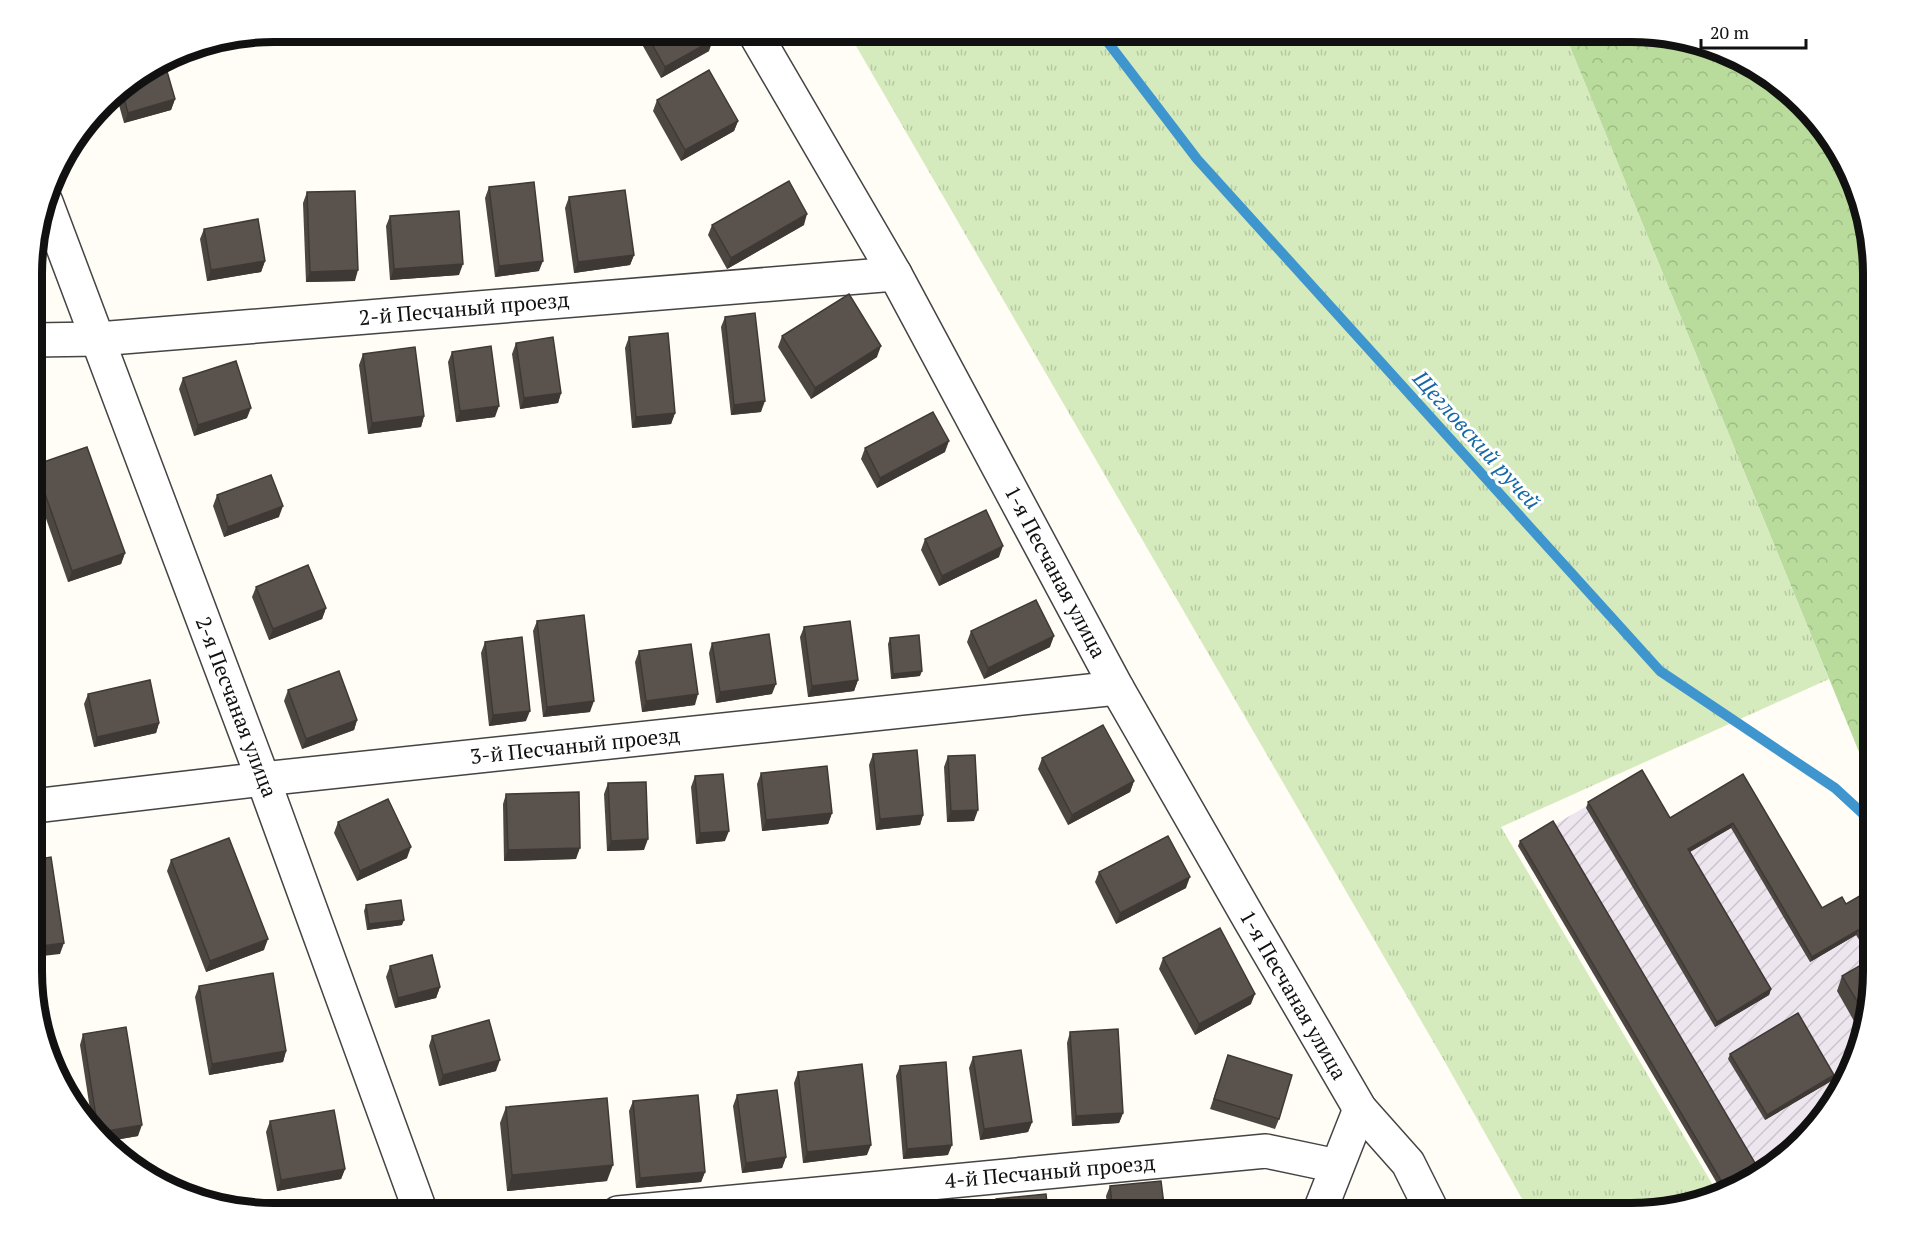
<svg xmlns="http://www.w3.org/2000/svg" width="1905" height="1245" viewBox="0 0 1905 1245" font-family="'PT Serif',serif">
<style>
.industrial{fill:url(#industrial-furrows)}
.grass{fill:url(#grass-tufts)}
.forest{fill:url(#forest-crowns)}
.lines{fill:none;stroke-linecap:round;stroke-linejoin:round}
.stream{stroke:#3f96cf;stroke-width:10}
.minor-casing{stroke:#444;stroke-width:36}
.minor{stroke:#fff;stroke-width:33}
.wall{fill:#4d4742}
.shaded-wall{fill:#3f3936}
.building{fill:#5a524d;stroke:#3f3936;stroke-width:1.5}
.labels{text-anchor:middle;stroke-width:6;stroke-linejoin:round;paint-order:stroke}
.street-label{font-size:21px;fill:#111;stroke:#fff}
.water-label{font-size:22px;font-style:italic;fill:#1768a6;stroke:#fff}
.rim{fill:none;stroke:#111;stroke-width:8}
</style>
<defs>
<pattern id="industrial-furrows" width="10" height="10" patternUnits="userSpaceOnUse" patternTransform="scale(1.5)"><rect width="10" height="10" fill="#eee6ef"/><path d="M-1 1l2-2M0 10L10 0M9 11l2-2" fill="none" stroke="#cbc4cc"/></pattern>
<pattern id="grass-tufts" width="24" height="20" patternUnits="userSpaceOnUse" patternTransform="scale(1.5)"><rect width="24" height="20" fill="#d5ebbd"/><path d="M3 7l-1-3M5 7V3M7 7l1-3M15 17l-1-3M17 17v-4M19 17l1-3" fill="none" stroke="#b6c8a1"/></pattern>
<pattern id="forest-crowns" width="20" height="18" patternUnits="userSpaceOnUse" patternTransform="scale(1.5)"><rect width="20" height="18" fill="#b9dc9c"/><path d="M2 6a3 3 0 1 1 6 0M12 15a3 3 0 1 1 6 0" fill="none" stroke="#9ebc85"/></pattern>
</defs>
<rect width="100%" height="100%" fill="#fffdf5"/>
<polygon class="industrial" points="1640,775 1669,823 1741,780 1820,913 1873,914 1873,986 1861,1048 1832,1106 1752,1181 1721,1190 1518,846"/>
<polygon class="grass" points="848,32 1564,32 1829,679 1501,827 1717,1192 1646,1213 1530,1213 1445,1062"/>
<polygon class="forest" points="1564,32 1631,32 1708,44 1766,73 1841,153 1873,259 1873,786"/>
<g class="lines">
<polyline class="stream" points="1100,32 1197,159 1660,671 1835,788 1873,823"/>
<g class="minor-casing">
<g id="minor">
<polyline points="754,32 895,274 1117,688 1250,920 1360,1109 1408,1163 1433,1213"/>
<polyline points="46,202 263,779 421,1213"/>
<polyline points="34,340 98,339 895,274"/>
<polyline points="34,806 263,779 1117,688"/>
<polyline points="618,1213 1266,1151 1337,1166"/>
<polyline points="1319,1213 1360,1109"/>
</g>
</g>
<use href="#minor" class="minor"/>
</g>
<g class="wall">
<polygon points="642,32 708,32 709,51 661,78 639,39"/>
<polygon points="164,61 175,99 171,110 124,123 115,91"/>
<polygon points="657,100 738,121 734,131 681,161 653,111"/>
<polygon points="489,187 539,271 495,277 485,198"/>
<polygon points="307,192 355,281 306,282 303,203"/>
<polygon points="569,197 634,255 630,265 574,273 565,208"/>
<polygon points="390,216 459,275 390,280 386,226"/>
<polygon points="712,225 804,225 727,269 708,235"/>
<polygon points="204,229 265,261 261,272 207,281 200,239"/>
<polygon points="725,317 761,412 731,415 721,327"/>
<polygon points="782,336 877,357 811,399 778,347"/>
<polygon points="629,337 675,413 671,424 632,428 625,348"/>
<polygon points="516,343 561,393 558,403 520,409 512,354"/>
<polygon points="452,352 495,417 456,422 448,362"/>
<polygon points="363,354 424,416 421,427 368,434 359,365"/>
<polygon points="183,378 247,418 194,436 179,389"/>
<polygon points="865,448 945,452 877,488 861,459"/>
<polygon points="35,465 125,553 121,564 68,582 34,484 34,469"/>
<polygon points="217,495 279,517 224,537 213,506"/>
<polygon points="925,539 999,557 939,586 921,550"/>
<polygon points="256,587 326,608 322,619 269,640 252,597"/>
<polygon points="537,621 590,712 543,717 533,631"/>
<polygon points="804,627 858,680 854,691 808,697 800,637"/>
<polygon points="971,631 1050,647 984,679 967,642"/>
<polygon points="890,638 920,676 891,679 888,644"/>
<polygon points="485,642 526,721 489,726 481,653"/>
<polygon points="712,643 772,694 716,703 709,653"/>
<polygon points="639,651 695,705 642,712 635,662"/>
<polygon points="288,690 357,720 354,730 302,749 284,701"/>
<polygon points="88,694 159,723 156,733 94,747 84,704"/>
<polygon points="873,754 923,815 920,825 876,830 869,765"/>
<polygon points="948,756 974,821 947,822 944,767"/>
<polygon points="1042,758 1134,781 1130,792 1068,825 1038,769"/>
<polygon points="761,773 832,813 828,824 762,831 757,784"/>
<polygon points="1743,774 1822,908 1846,904 1872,910 1873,909 1873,933 1860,941 1856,935 1810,962 1731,828 1690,852 1771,989 1769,995 1715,1027 1586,808 1588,802 1670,818"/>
<polygon points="695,776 725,841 696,844 691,787"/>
<polygon points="608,783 644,850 607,851 604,794"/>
<polygon points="506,794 576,859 504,861 503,804"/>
<polygon points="338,822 407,858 357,881 334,833"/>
<polygon points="1520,841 1752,1181 1721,1190 1518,846"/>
<polygon points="171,860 264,950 206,972 167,871"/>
<polygon points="1099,872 1186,888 1116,924 1095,882"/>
<polygon points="366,905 402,925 367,930 364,911"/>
<polygon points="1163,958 1251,1004 1195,1035 1159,969"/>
<polygon points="390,966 440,987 436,998 395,1008 386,977"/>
<polygon points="1842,976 1873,986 1863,1037 1837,991"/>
<polygon points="199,986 286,1051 283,1062 209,1075 195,997"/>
<polygon points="1070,1032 1123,1113 1119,1123 1072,1126 1067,1043"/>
<polygon points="83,1034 138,1136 109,1141 92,1122 80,1045"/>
<polygon points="432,1036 496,1071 439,1086 429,1046"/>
<polygon points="1730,1054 1834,1075 1833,1080 1765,1120 1728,1059"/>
<polygon points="1228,1055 1279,1119 1275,1129 1210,1109"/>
<polygon points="973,1057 1032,1122 1028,1132 980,1140 969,1068"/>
<polygon points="900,1066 948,1155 903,1159 896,1076"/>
<polygon points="798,1072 867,1155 803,1163 794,1083"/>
<polygon points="737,1095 786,1157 782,1168 742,1173 733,1106"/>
<polygon points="633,1101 705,1172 701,1182 636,1188 629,1111"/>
<polygon points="506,1107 607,1181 507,1191 500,1123"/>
<polygon points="270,1121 345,1169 341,1179 277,1191 266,1132"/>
<polygon points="1816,1121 1792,1144 1790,1141 1792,1136"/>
<polygon points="1110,1186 1165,1213 1108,1213 1106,1196"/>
<polygon points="996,1199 1048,1213 992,1213 992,1209"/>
</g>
<g class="shaded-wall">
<polygon points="713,40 709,51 661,78 665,67"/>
<polygon points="175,99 171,110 124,123 128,113"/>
<polygon points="738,121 734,131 681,161 685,150"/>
<polygon points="807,214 804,225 727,269 731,258"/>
<polygon points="634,255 630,265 574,273 578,262"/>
<polygon points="265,261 261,272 207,281 211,270"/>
<polygon points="543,261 539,271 495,277 499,266"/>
<polygon points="463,264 459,275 390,280 394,269"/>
<polygon points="358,270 355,281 306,282 310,272"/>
<polygon points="881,346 877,357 811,399 815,388"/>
<polygon points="561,393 558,403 520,409 524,398"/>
<polygon points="765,401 761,412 731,415 734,405"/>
<polygon points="499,406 495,417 456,422 460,411"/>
<polygon points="251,408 247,418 194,436 198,425"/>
<polygon points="675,413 671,424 632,428 636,417"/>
<polygon points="424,416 421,427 368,434 372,423"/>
<polygon points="949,441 945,452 877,488 880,478"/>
<polygon points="283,506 279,517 224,537 228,527"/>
<polygon points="1003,546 999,557 939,586 942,576"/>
<polygon points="125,553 121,564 68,582 72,571"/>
<polygon points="326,608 322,619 269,640 273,629"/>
<polygon points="1054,636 1050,647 984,679 988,668"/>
<polygon points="922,671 920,676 891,679 893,674"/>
<polygon points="858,680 854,691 808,697 812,686"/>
<polygon points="776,684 772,694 716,703 720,692"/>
<polygon points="698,694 695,705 642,712 646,701"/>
<polygon points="594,701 590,712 543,717 547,707"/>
<polygon points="530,711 526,721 489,726 493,715"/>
<polygon points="357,720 354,730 302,749 306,739"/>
<polygon points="159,723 156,733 94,747 97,737"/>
<polygon points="1134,781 1130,792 1068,825 1072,815"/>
<polygon points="978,810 974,821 947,822 951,811"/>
<polygon points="832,813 828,824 762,831 766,820"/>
<polygon points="923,815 920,825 876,830 880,819"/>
<polygon points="1733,823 1731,828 1686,854 1688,849"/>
<polygon points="729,831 725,841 696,844 700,833"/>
<polygon points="648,839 644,850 607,851 611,841"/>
<polygon points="411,847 407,858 357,881 360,871"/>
<polygon points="580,848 576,859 504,861 508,850"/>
<polygon points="1190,877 1186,888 1116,924 1120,913"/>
<polygon points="404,920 402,925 367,930 369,924"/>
<polygon points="1873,929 1873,933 1860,941 1862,936"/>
<polygon points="1858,930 1856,935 1810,962 1812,957"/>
<polygon points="268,939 264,950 206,972 210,961"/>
<polygon points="64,943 60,954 34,957 34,947"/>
<polygon points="440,987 436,998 395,1008 398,998"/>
<polygon points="1771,989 1769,995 1715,1027 1717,1022"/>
<polygon points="1255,994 1251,1004 1195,1035 1199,1024"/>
<polygon points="286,1051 283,1062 209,1075 212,1064"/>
<polygon points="500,1060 496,1071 439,1086 443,1075"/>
<polygon points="1834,1075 1833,1080 1765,1120 1767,1115"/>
<polygon points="1123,1113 1119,1123 1072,1126 1076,1116"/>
<polygon points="1032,1122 1028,1132 980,1140 984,1129"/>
<polygon points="142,1125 138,1136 109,1141 101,1132"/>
<polygon points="871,1145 867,1155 803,1163 807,1152"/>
<polygon points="952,1145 948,1155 903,1159 907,1149"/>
<polygon points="786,1157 782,1168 742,1173 746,1163"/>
<polygon points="613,1165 607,1181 507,1191 512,1175"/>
<polygon points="345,1169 341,1179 277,1191 281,1180"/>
<polygon points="705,1172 701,1182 636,1188 640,1178"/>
</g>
<g class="building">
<polygon points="645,32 708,32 713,40 665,67"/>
<polygon points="164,61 175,99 128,113 121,87"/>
<polygon points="709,70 738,121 685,150 657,100"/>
<polygon points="789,181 807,214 731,258 712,225"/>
<polygon points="534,182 543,261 499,266 489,187"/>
<polygon points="625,190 634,255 578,262 569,197"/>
<polygon points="355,191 358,270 310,272 307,192"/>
<polygon points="459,211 463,264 394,269 390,216"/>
<polygon points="258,219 265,261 211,270 204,229"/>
<polygon points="849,294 881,346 815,388 782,336"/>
<polygon points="755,313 765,401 734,405 725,317"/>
<polygon points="668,333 675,413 636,417 629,337"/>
<polygon points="553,337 561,393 524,398 516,343"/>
<polygon points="491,346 499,406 460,411 452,352"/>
<polygon points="415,347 424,416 372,423 363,354"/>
<polygon points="236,361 251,408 198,425 183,378"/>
<polygon points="933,412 949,441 880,478 865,448"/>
<polygon points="87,447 125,553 72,571 35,465"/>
<polygon points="271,475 283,506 228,527 217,495"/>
<polygon points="986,510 1003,546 942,576 925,539"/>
<polygon points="308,565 326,608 273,629 256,587"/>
<polygon points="1036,600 1054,636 988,668 971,631"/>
<polygon points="584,615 594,701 547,707 537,621"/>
<polygon points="850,621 858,680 812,686 804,627"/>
<polygon points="769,634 776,684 720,692 712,643"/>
<polygon points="919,635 922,671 893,674 890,638"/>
<polygon points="522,637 530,711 493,715 485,642"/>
<polygon points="691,644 698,694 646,701 639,651"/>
<polygon points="339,671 357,720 306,739 288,690"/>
<polygon points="150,680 159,723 97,737 88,694"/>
<polygon points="1103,725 1134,781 1072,815 1042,758"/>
<polygon points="917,750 923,815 880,819 873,754"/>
<polygon points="975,755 978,810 951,811 948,756"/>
<polygon points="827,766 832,813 766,820 761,773"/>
<polygon points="1642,770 1670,818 1743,774 1822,908 1842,897 1846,904 1863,894 1873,912 1873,929 1862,936 1858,930 1812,957 1733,823 1688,849 1771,989 1717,1022 1588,802"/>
<polygon points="723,774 729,831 700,833 695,776"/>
<polygon points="646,782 648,839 611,841 608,783"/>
<polygon points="579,792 580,848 508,850 506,794"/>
<polygon points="388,799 411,847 360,871 338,822"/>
<polygon points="1553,821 1761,1173 1752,1181 1726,1189 1520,841"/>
<polygon points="1168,836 1190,877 1120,913 1099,872"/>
<polygon points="229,838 268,939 210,961 171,860"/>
<polygon points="51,857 64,943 34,947 34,860"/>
<polygon points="401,900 404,920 369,924 366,905"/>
<polygon points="1220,928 1255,994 1199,1024 1163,958"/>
<polygon points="432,955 440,987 398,998 390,966"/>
<polygon points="1873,958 1873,986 1867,1018 1842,976"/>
<polygon points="273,973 286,1051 212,1064 199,986"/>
<polygon points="1798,1013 1834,1075 1767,1115 1730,1054"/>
<polygon points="489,1020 500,1060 443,1075 432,1036"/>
<polygon points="126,1027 142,1125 101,1132 98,1129 83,1034"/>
<polygon points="1118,1029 1123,1113 1076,1116 1070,1032"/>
<polygon points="1021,1050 1032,1122 984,1129 973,1057"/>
<polygon points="1228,1055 1292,1075 1279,1119 1214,1099"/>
<polygon points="946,1062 952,1145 907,1149 900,1066"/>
<polygon points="862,1064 871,1145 807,1152 798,1072"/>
<polygon points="777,1090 786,1157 746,1163 737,1095"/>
<polygon points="698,1095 705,1172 640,1178 633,1101"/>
<polygon points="607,1098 613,1165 512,1175 506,1107"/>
<polygon points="334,1110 345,1169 281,1180 270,1121"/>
<polygon points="1816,1121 1795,1141 1792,1136"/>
<polygon points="1161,1181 1165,1213 1113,1213 1110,1186"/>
<polygon points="1046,1194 1048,1213 997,1213 996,1199"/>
<polygon points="972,1201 973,1213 921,1213 920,1206"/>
<polygon points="862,1211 862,1213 841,1213"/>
</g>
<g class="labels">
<g class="street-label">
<text transform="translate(464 309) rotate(-5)" y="7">2-й Песчаный проезд</text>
<text transform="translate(1055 572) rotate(62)" y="7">1-я Песчаная улица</text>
<text transform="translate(236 707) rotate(69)" y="7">2-я Песчаная улица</text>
<text transform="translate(575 746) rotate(-6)" y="7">3-й Песчаный проезд</text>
<text transform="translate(1293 995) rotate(60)" y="7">1-я Песчаная улица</text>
<text transform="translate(1050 1172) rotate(-5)" y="7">4-й Песчаный проезд</text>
</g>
<g class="water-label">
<text transform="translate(1477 440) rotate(48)" y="8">Щегловский ручей</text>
</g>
</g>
<path d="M0 0H1905V1245H0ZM274 42H1631A232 232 0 0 1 1863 274V971A232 232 0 0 1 1631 1203H274A232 232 0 0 1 42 971V274A232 232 0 0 1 274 42Z" fill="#fff" fill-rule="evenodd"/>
<path class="rim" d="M274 42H1631A232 232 0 0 1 1863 274V971A232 232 0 0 1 1631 1203H274A232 232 0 0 1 42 971V274A232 232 0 0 1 274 42Z"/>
<path d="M1701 39v9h105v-9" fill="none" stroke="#111111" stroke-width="3"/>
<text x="1710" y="39" font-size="18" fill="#111111" stroke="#ffffff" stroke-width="4.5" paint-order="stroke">20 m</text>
</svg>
